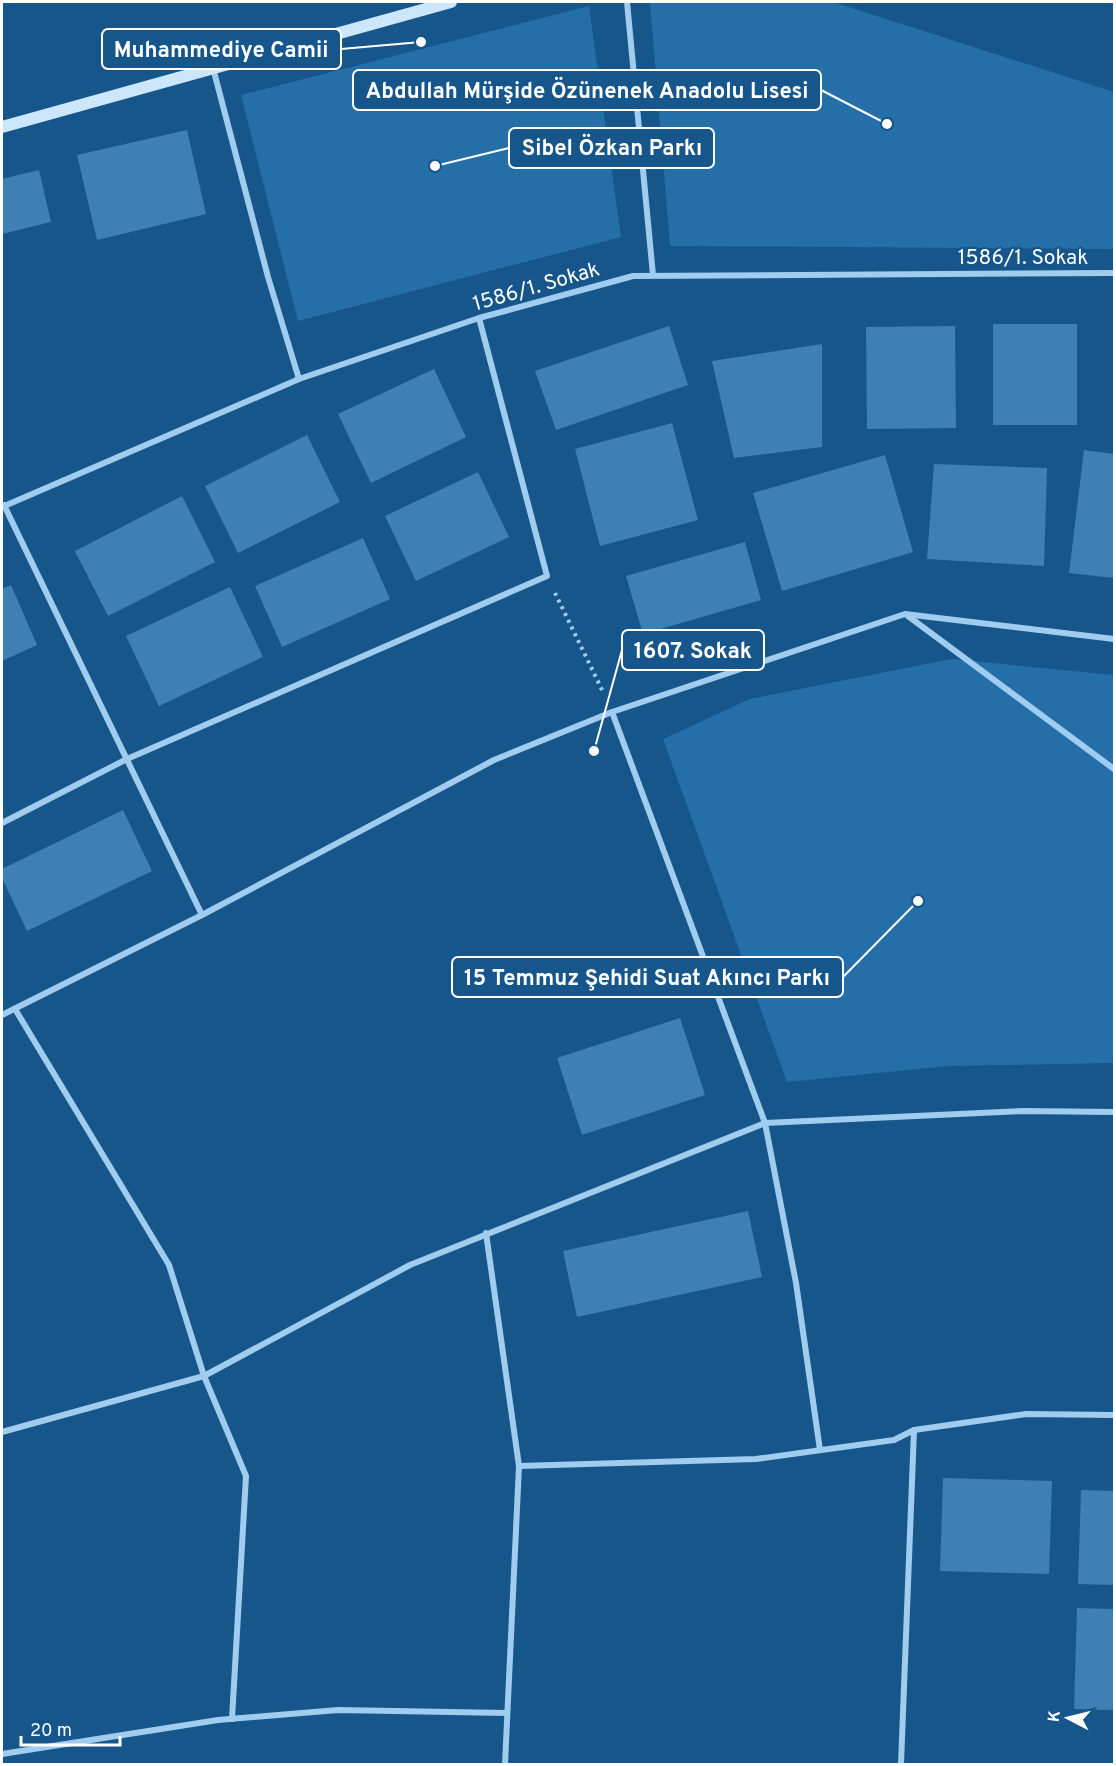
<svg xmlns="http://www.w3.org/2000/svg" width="1116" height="1766" viewBox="0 0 1116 1766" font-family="Overpass,sans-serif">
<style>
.green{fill:#256fa8}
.building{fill:#3e80b4}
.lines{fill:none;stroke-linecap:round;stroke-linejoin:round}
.path{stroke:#9fccef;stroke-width:4;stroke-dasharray:3 4.5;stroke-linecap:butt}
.minor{stroke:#9fccef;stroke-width:6}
.secondary{stroke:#cce6fb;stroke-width:12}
.labels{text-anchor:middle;stroke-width:4.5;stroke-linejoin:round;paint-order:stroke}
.street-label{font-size:21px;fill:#fff;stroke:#16568b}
.leader{fill:none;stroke:#fff;stroke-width:2}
.callout-dot{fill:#fff;stroke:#16568b;stroke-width:2}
.callout{fill:#16568b;stroke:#fff;stroke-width:2}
.callout-label{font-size:22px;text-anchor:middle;font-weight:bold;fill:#fff}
</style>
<rect width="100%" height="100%" fill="#16568b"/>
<g class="green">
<polygon points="650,2 833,2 1114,92 1114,249 670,246"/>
<polygon points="589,6 621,237 298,321 241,95"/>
<polygon points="951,659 1114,675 1114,1063 948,1066 787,1082 663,739 750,699"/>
</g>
<g class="building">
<polygon points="187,130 206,214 97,240 77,155"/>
<polygon points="39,170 51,222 2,234 2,179"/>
<rect x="993" y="324" width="84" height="101"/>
<polygon points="669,326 688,385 556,430 535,371"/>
<polygon points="955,326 956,428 867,429 866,327"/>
<polygon points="822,344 822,447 734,458 712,361"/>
<polygon points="434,369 466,437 371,483 338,414"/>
<polygon points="672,423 698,520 600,546 575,449"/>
<polygon points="307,435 340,502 238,553 205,486"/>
<polygon points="1084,450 1114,454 1114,578 1069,573"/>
<polygon points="885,455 913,552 782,591 753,493"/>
<polygon points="934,464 1047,468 1044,566 927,559"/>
<polygon points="478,472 509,537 416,581 385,516"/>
<polygon points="182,496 215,562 108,616 75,551"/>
<polygon points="363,538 390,599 282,647 255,586"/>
<polygon points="745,542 761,600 643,634 626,576"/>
<polygon points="11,585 37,645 2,661 2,589"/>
<polygon points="230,587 263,657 159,706 126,636"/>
<polygon points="123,810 152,871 27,931 2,878 2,869"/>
<polygon points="680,1018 705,1095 582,1135 557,1058"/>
<polygon points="748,1211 762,1277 577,1317 563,1251"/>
<polygon points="943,1478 1052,1481 1049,1574 940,1571"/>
<polygon points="1081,1490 1114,1491 1114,1585 1078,1584"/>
<polygon points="1077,1608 1114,1609 1114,1710 1074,1709"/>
</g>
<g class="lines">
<polyline class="path" points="555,593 604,694"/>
<g class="minor">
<polyline points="627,2 653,275"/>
<polyline points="213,68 268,277 299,379"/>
<polyline points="4,505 202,915"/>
<polyline points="2,507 299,379 479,318 633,276 1114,273"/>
<polyline points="908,616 1114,769"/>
<polyline points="612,712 765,1123 796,1283 820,1450"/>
<polyline points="2,823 127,759 547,576 479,318"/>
<polyline points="15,1009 169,1265 204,1376 246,1476 232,1719"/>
<polyline points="2,1015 202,915 494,760 612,712 905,614 1114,639"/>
<polyline points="486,1233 519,1466 505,1764"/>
<polyline points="2,1432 204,1376 410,1265 765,1123 1023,1111 1114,1112"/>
<polyline points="519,1466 756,1459 894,1440 914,1430 1026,1414 1114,1415"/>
<polyline points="2,1754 218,1720 338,1710 507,1713"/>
<polyline points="901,1764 914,1430"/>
</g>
<polyline class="secondary" points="2,127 451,2"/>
</g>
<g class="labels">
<g class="street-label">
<text x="1023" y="264">1586/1. Sokak</text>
<text transform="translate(536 286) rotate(-16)" y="7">1586/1. Sokak</text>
</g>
</g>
<path class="leader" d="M421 42L341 49M887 124L821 90M435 166L509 148M594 751L622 650M918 901L843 977"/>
<g class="callout-dot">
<circle cx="421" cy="42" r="6"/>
<circle cx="887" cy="124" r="6"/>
<circle cx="435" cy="166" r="6"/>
<circle cx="594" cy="751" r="6"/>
<circle cx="918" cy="901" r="6"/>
</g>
<g class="callout">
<rect x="102" y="29" width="239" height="40" rx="6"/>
<rect x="353" y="70" width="468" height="40" rx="6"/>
<rect x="509" y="128" width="205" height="40" rx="6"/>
<rect x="622" y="630" width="142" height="40" rx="6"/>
<rect x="452" y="957" width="391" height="40" rx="6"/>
</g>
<g class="callout-label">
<text x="221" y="57">Muhammediye Camii</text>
<text x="587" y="98">Abdullah Mürşide Özünenek Anadolu Lisesi</text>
<text x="612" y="155">Sibel Özkan Parkı</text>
<text x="693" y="658">1607. Sokak</text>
<text x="647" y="985">15 Temmuz Şehidi Suat Akıncı Parkı</text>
</g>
<rect width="1116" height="1766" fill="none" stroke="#ffffff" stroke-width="6"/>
<g transform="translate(1068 1718) rotate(277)" stroke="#16568b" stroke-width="4.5" paint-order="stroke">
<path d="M0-4.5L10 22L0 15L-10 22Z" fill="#ffffff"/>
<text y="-9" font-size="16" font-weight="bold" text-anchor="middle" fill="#ffffff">K</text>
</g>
<path d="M21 1736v9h99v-9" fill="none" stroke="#ffffff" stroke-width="3"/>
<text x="30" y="1736" font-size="18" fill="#ffffff" stroke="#16568b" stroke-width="4.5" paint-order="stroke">20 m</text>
</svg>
